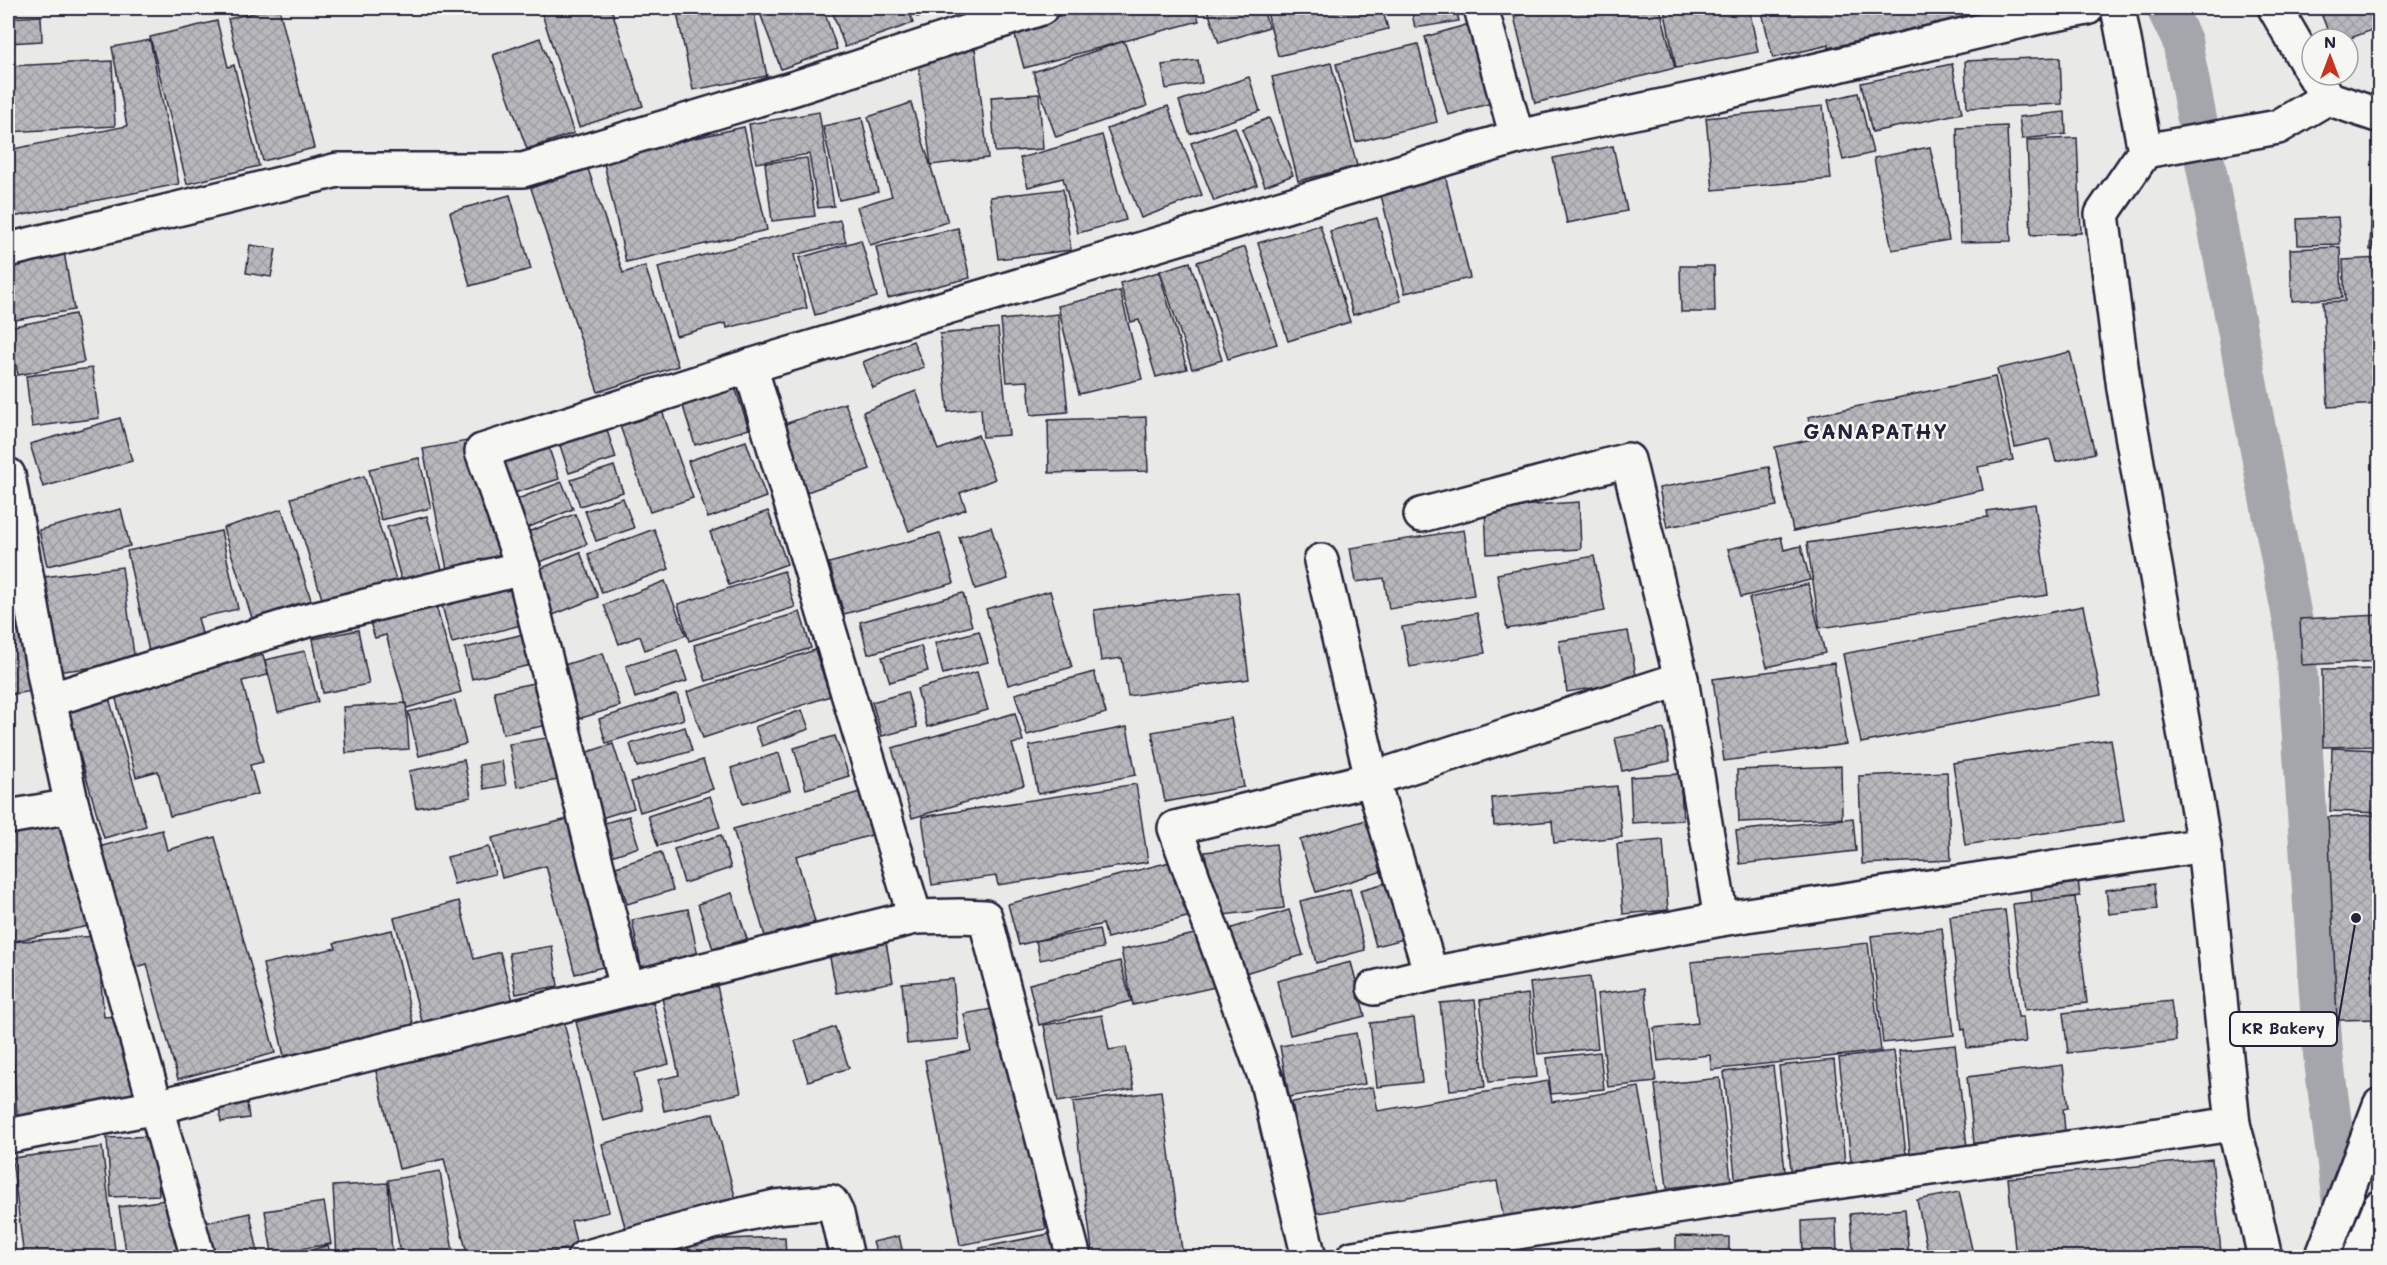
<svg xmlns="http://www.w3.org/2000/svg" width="2387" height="1265" viewBox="0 0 2387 1265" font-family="Mali,sans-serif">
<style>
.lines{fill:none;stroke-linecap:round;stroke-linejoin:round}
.canal{stroke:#a5a5ac;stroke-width:40}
.building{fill:url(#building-cross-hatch);stroke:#22223b;stroke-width:1.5}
.minor-casing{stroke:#22223b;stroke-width:38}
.secondary-casing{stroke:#22223b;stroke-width:38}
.trunk-casing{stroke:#22223b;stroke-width:38}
.minor{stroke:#f6f6f2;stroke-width:33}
.secondary{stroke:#f6f6f2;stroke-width:33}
.trunk{stroke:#f6f6f2;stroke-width:33}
.labels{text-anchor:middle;stroke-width:5;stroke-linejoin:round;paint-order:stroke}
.district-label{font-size:21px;font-weight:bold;letter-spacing:1.5px;fill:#22223b;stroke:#f6f6f2}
.leader{fill:none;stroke:#22223b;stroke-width:2}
.callout-dot{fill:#22223b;stroke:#f6f6f2;stroke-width:2}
.callout{fill:#f6f6f2;stroke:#22223b;stroke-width:2}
.callout-label{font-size:16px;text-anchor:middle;font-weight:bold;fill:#22223b}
</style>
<defs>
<pattern id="building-cross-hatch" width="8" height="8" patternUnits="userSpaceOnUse" patternTransform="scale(1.5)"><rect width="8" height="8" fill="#b8b8bc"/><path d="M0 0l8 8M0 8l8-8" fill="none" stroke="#9e9ea2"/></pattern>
</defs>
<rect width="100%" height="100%" fill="#e9e9e7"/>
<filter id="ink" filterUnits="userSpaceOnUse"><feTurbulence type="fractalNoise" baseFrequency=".0167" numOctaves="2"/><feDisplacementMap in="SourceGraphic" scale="12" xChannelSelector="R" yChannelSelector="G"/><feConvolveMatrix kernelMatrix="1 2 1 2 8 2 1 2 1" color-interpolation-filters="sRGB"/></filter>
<g filter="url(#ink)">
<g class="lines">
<polyline class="canal" points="2166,8 2182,41 2295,633 2323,1054 2349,1258"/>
</g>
<g class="building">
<polygon points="273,8 279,8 314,148 263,161 228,19"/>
<polygon points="540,8 611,8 643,106 579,127"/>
<polygon points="676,8 753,8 767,76 693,90"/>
<polygon points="758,8 823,8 837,49 781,69"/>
<polygon points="831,8 908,8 913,23 845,47"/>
<polygon points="914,8 945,8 917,17"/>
<polygon points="1089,8 1195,8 1199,21 1024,68 1013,28"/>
<polygon points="1207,8 1262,8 1269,27 1219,43"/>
<polygon points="1266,8 1382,8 1388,29 1278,56"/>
<polygon points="1411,8 1456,8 1459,21 1415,28"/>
<polygon points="1549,8 1660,8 1675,68 1535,103 1514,16"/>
<polygon points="1664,8 1749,8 1758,52 1676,68"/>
<polygon points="1761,8 1974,8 1975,14 1829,48 1829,45 1773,58"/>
<polygon points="2319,8 2379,8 2380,27 2348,39 2331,39"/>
<polygon points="41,16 42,41 8,43 8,18"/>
<polygon points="217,21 228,67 234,65 259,166 187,184 150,37"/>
<polygon points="1469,24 1492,103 1448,115 1425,37"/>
<polygon points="540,38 574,133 527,149 493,55"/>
<polygon points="150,40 179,184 8,218 8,150 127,126 112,47"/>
<polygon points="1124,41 1147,106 1056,137 1033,72"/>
<polygon points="1418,44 1437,122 1356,142 1336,64"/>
<polygon points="975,48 988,158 931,165 917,55"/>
<polygon points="2060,57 2062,104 1967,108 1965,61"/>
<polygon points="1198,60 1202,83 1166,89 1162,65"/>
<polygon points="112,61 115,126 8,132 8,66"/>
<polygon points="1331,63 1357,166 1298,181 1272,77"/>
<polygon points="1952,64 1962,113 1872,132 1861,83"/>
<polygon points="1249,77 1260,111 1190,134 1179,101"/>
<polygon points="1858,93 1873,153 1843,160 1828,100"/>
<polygon points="1039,94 1043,149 995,152 991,97"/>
<polygon points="911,103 948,222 870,245 857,207 892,196 868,117"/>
<polygon points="1168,106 1202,195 1141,218 1107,129"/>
<polygon points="1823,106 1831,179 1713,190 1706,118"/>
<polygon points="819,112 834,206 818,208 809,154 756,163 749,124"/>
<polygon points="2065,112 2066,134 2022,139 2019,117"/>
<polygon points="862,118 878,192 839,200 823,126"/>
<polygon points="1269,118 1293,175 1265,186 1242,129"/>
<polygon points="2007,126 2011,241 1960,242 1957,128"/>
<polygon points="744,127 767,230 626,262 603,159"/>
<polygon points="1235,127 1257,185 1214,201 1191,143"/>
<polygon points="1102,135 1126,220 1078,233 1063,178 1028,187 1020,158"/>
<polygon points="2077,138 2081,233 2031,235 2027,140"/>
<polygon points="1613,146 1627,211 1567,223 1553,158"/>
<polygon points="1930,147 1949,240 1892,250 1874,158"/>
<polygon points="807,158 815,216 772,221 765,163"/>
<polygon points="588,169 623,273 645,266 678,366 598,392 531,188"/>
<polygon points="1445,175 1470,278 1405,293 1380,191"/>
<polygon points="1063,189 1071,250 998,259 990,197"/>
<polygon points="2372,192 2380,192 2380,250 2370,250"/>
<polygon points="510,195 531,269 470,286 450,212"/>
<polygon points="2338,217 2340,244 2298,245 2297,219"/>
<polygon points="1377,218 1401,301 1353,315 1330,231"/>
<polygon points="840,220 846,242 794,255 807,308 727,328 726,323 676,336 658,267"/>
<polygon points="1320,225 1350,322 1288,341 1258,243"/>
<polygon points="958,228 970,278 888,298 876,247"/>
<polygon points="861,240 877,297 815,315 799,258"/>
<polygon points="250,245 276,249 271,277 246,273"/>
<polygon points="1245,247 1277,344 1228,359 1197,262"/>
<polygon points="2340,247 2342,298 2292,301 2290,249"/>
<polygon points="64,252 74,310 9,321 8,262"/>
<polygon points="2380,258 2380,404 2328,407 2323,302 2345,301 2343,260"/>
<polygon points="1190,262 1222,360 1192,369 1160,271"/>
<polygon points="1680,266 1714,266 1715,312 1681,312"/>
<polygon points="1159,272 1187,369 1156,377 1139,320 1131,322 1120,283"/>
<polygon points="1120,291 1142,379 1079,394 1058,306"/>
<polygon points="75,314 84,362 18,375 9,327"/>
<polygon points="1058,314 1068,412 1031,415 1028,381 1007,382 1001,320"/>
<polygon points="998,328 1009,435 983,437 981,408 948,412 940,334"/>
<polygon points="913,341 924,367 873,388 863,362"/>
<polygon points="2070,352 2095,453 2056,462 2050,439 2015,447 1997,369"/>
<polygon points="92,368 99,418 32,427 26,376"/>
<polygon points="1995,377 2013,460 1978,467 1983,490 1793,531 1775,447 1813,439 1808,417"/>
<polygon points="734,384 749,429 695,445 681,400"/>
<polygon points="916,391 938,450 978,435 995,479 960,493 966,509 909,531 863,412"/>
<polygon points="845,403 870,469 807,492 782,425"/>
<polygon points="661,408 693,498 650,512 619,423"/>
<polygon points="1146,417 1148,471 1049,473 1048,420"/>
<polygon points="120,418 132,461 43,487 30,444"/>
<polygon points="605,424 616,458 569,473 558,439"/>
<polygon points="478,439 504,568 449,579 423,449"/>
<polygon points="746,441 766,497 708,518 688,461"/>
<polygon points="547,442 559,479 511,494 499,457"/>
<polygon points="419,458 431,508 381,520 369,469"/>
<polygon points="614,466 623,492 580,506 571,480"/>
<polygon points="1769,467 1777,506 1667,527 1659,488"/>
<polygon points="364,476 397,583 324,605 291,498"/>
<polygon points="562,482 573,509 522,530 510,502"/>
<polygon points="623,498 634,528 596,541 585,511"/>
<polygon points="1579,502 1581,549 1487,554 1485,508"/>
<polygon points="2035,504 2048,595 1820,628 1807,543 1988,517 1987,511"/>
<polygon points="121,509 130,546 47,566 39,530"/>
<polygon points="282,509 313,606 254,624 223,528"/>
<polygon points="768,511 787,564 729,585 710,532"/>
<polygon points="575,514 587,544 537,563 525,533"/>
<polygon points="427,516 443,573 402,583 387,527"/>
<polygon points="991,527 1008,579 975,589 959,537"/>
<polygon points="654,529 669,569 602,593 588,554"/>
<polygon points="1464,530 1474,595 1389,609 1384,578 1356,582 1350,548"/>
<polygon points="221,531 238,609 198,618 205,645 150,656 127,551"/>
<polygon points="940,533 954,583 844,614 829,563"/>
<polygon points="1781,537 1784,550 1801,546 1810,580 1741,597 1728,549"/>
<polygon points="580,552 598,597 553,615 535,571"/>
<polygon points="1594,556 1605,611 1507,629 1497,574"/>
<polygon points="122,567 135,662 56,672 44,577"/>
<polygon points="784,571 795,607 689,641 678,604"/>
<polygon points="665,581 686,635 645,650 640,636 619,644 604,605"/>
<polygon points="514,583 525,624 452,643 441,602"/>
<polygon points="1808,584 1825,653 1767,667 1749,598"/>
<polygon points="1050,591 1072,667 1008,685 986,609"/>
<polygon points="1238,592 1249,679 1128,696 1122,658 1101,661 1094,610"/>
<polygon points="963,593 972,626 868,654 860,622"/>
<polygon points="435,603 461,692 407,708 386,635 375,638 368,616"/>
<polygon points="2083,606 2101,695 1861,743 1843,654"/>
<polygon points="17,607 32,691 8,695 8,608"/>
<polygon points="800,612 811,648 706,681 694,645"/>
<polygon points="1477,613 1485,653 1410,667 1402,627"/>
<polygon points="2380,615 2380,661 2302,665 2300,619"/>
<polygon points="358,630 369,684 323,693 313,639"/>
<polygon points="979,631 988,662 943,674 935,643"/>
<polygon points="1628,631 1637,681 1567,692 1559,641"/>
<polygon points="528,633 535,664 472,679 465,648"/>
<polygon points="921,646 928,671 890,682 882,657"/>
<polygon points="677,650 687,681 635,698 626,666"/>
<polygon points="815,650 830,696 703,738 687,692"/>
<polygon points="305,651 318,702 278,712 265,660"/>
<polygon points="603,653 620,706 578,719 561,666"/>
<polygon points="263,655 268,675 242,681 263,762 250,765 258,794 170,816 158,771 136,777 115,695 169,682 168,679"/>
<polygon points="1834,663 1846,744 1724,761 1713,679"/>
<polygon points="2380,669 2380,746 2323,747 2322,670"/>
<polygon points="977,672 988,710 927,727 917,689"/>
<polygon points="1094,672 1106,713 1027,735 1015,694"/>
<polygon points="544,681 553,724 503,734 494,691"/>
<polygon points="907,692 917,727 882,736 872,702"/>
<polygon points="677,694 684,719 606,743 599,719"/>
<polygon points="109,698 146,826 104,838 67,711"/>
<polygon points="455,701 466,744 419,756 408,712"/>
<polygon points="406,703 409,749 346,753 343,707"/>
<polygon points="802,710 809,729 762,746 755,727"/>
<polygon points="1015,713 1023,741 1012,744 1024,785 912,818 892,748"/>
<polygon points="1231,718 1244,787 1165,802 1152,732"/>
<polygon points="685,727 692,751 637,767 630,744"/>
<polygon points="1127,727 1136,775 1038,794 1029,746"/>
<polygon points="1664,729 1670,761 1622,771 1615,738"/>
<polygon points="835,736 849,776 806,789 794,748"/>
<polygon points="552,737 559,780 517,787 509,744"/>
<polygon points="2111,739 2124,821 1965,845 1953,763"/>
<polygon points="613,744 634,808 601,818 581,754"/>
<polygon points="2332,748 2380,750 2380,813 2330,811"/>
<polygon points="779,753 790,790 743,804 731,768"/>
<polygon points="464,760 471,797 416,808 409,771"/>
<polygon points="703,760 713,789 640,812 631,782"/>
<polygon points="502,761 506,785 484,789 479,765"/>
<polygon points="1841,766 1842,818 1739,822 1737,770"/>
<polygon points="1947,772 1951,860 1862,864 1859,776"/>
<polygon points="1680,774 1683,820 1632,823 1630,777"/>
<polygon points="1136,784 1148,862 998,885 996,876 932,885 922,817"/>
<polygon points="1617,786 1622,837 1554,843 1552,821 1494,826 1492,798"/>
<polygon points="860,792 872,835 796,856 815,922 765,936 733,829"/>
<polygon points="710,796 720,827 658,846 648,816"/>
<polygon points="2380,815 2380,1019 2337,1020 2328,817"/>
<polygon points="629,816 639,847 608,857 598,825"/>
<polygon points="576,817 615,964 575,974 546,866 502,878 492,838"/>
<polygon points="1853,818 1856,851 1740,864 1736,831"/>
<polygon points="1366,820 1383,871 1316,892 1300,840"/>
<polygon points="74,823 94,925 14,941 8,909 8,835"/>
<polygon points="162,830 167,850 215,837 275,1053 178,1079 147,964 129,969 95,848"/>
<polygon points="721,835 731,868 684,883 674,849"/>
<polygon points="1663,840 1668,910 1623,914 1617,844"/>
<polygon points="1276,844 1284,908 1214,916 1205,852"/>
<polygon points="489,847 495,874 454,884 447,857"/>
<polygon points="661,852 673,890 627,904 616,867"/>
<polygon points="1170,862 1175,883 1182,881 1191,916 1107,938 1103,924 1019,945 1008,904"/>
<polygon points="2077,871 2080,896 2032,902 2030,877"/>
<polygon points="1393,881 1408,938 1376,946 1360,890"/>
<polygon points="2154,884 2157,909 2109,914 2106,890"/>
<polygon points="1350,889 1365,950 1316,963 1300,901"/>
<polygon points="732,893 747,939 713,949 698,904"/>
<polygon points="2075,897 2087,1003 2025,1010 2013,904"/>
<polygon points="459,901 474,959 500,952 513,1001 423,1025 394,918"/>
<polygon points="688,909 699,960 642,971 632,920"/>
<polygon points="1289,910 1303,955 1242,974 1229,929"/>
<polygon points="2005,910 2018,1017 2023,1017 2026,1042 1967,1048 1965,1029 1962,1030 1950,916"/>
<polygon points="1942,928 1954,1035 1883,1043 1871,936"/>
<polygon points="1099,929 1103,948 1040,960 1036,941"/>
<polygon points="392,930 414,1027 284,1056 263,964 336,948 334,943"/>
<polygon points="1209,931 1220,986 1133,1005 1121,950"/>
<polygon points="97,936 104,1017 129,1015 135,1103 72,1111 17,1115 13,1054 8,1055 8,942"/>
<polygon points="886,942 893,982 837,993 829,953"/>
<polygon points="1868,943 1881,1051 1711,1070 1710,1055 1658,1061 1654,1028 1698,1023 1691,962"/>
<polygon points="552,946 558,986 516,994 509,953"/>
<polygon points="1120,961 1131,1001 1039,1025 1029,984"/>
<polygon points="1351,962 1365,1016 1290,1035 1277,981"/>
<polygon points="1590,976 1598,1048 1538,1054 1530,983"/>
<polygon points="953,979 959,1039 907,1044 902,983"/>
<polygon points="717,986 741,1093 664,1111 658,1080 679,1075 662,998"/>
<polygon points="1645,988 1656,1082 1608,1087 1597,994"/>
<polygon points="1528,994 1537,1077 1489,1082 1480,1000"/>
<polygon points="1475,1000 1485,1087 1450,1090 1440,1003"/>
<polygon points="2171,1001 2176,1041 2068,1053 2063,1013"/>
<polygon points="653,1002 669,1064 634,1073 643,1110 603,1121 576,1022"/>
<polygon points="997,1008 1018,1079 1046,1229 960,1245 925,1060 971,1051 964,1014"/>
<polygon points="1102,1015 1109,1050 1126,1047 1134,1089 1058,1102 1044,1025"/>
<polygon points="563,1018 609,1212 571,1221 577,1246 530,1258 468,1258 444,1159 399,1169 374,1063"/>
<polygon points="1414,1018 1422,1082 1377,1087 1370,1023"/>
<polygon points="835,1027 849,1068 808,1081 795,1041"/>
<polygon points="1356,1033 1365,1084 1289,1097 1280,1046"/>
<polygon points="1955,1045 1968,1155 1911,1161 1899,1051"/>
<polygon points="1894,1051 1907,1163 1852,1169 1839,1058"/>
<polygon points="1600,1052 1604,1089 1551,1094 1547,1058"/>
<polygon points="1834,1060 1846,1171 1792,1177 1779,1066"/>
<polygon points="2063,1065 2068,1108 2063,1109 2066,1142 1975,1152 1967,1077"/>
<polygon points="1773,1066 1786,1179 1736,1185 1724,1072"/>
<polygon points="1720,1078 1731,1181 1667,1188 1655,1085"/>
<polygon points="1548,1081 1552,1102 1639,1087 1659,1198 1505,1225 1497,1181 1313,1214 1292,1102 1373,1087 1378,1111"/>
<polygon points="8,1089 14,1117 8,1119"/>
<polygon points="1161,1091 1183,1258 1093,1258 1073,1102"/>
<polygon points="246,1096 249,1118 221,1122 218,1099"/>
<polygon points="713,1113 737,1204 627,1234 602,1144"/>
<polygon points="155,1136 159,1195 111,1197 107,1138"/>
<polygon points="102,1147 116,1258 24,1258 12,1158"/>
<polygon points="2212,1159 2221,1253 2170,1258 2016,1258 2008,1178"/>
<polygon points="440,1171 454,1258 401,1258 388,1180"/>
<polygon points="388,1183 392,1256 337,1258 333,1186"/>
<polygon points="1959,1192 1974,1258 1929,1258 1917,1200"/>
<polygon points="172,1199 181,1258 127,1258 119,1207"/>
<polygon points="324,1202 331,1244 272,1253 265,1211"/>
<polygon points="1905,1209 1909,1258 1854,1258 1850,1214"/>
<polygon points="250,1213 259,1258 212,1258 205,1223"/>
<polygon points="1836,1219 1837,1258 1803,1258 1802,1221"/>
<polygon points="1054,1233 1059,1258 982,1258 980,1248"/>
<polygon points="899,1236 904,1258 878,1258 873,1242"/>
<polygon points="1676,1236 1729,1237 1729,1258 1676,1258"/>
<polygon points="785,1237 786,1258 689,1258 688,1240"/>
<polygon points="328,1245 331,1258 287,1258"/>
<polygon points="1659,1248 1660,1258 1617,1258 1617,1253"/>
</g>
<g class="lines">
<g class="minor-casing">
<g id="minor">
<polyline points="1481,8 1517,137 1709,96 2039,17 2087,8"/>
<polyline points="2118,8 2145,151"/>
<polyline points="8,250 338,170 523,170 795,88 1041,8"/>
<polyline points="750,366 915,917"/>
<polyline points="8,475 49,700 72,806 198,1258"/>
<polyline points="1421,515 1628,460 1681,679 1721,919"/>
<polyline points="1321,561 1372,779 1431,974"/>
<polyline points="49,700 304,621 523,568"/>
<polyline points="8,817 72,806"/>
<polyline points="627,988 523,568 482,451 750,366 1517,137"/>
<polyline points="1374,988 1431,974 1721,919 2204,845"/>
<polyline points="2233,1124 2247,1176 2265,1258"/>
<polyline points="8,1136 156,1107 915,917 960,916 985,917 1074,1258"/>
<polyline points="584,1258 720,1220 775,1207 831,1202 837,1214 847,1258"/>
<polyline points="1309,1258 1267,1082 1175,828 1372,779 1681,679"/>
<polyline points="1353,1258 1808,1186 2233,1124 2204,845 2124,389 2102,214 2145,151 2278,127 2327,98"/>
</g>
</g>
<g class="secondary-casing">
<g id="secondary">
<polyline points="2275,8 2312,72"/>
<polyline points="2314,75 2327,98 2380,116"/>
</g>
</g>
<g class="trunk-casing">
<g id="trunk">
<polyline points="2322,1258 2380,1105"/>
<polyline points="2359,1258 2380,1207"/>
</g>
</g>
<use href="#minor" class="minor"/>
<use href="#secondary" class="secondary"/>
<use href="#trunk" class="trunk"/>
</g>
</g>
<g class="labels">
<g class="district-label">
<text x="1876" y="439">GANAPATHY</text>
</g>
</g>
<path class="leader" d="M2356 918L2337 1029"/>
<circle class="callout-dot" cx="2356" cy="918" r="6"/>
<rect class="callout" x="2230" y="1012" width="107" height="34" rx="6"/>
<g class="callout-label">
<text x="2283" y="1034">KR Bakery</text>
</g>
<rect width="2387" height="1265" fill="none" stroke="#f6f6f2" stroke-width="30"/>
<rect x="15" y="15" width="2357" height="1235" fill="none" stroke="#22223b" stroke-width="2" filter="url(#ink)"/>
<g transform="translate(2330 57)"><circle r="28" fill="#f6f6f2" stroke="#a1a1a9" stroke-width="1.5"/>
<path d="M0-4.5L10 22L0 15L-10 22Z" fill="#c8321e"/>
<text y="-9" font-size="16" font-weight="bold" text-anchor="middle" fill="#22223b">N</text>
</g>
</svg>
